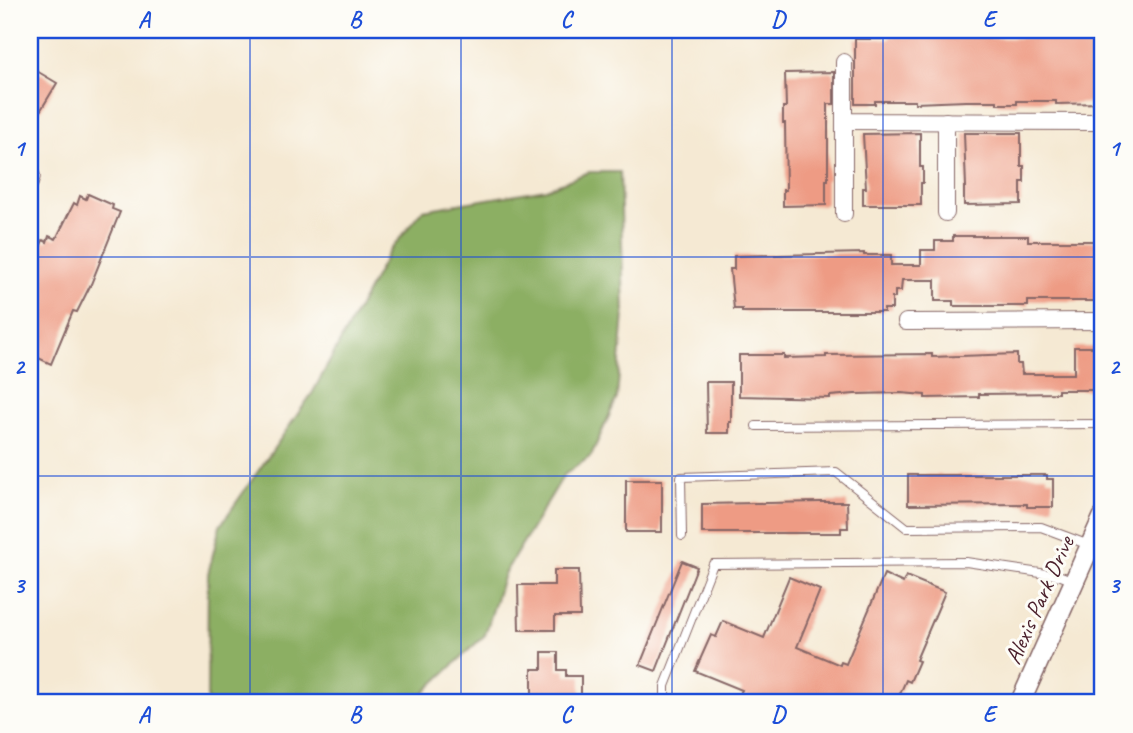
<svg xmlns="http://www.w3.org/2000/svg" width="1133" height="733" viewBox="0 0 1133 733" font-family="Caveat,sans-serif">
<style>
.forest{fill:#8caf63;stroke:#6b6747;stroke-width:2}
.building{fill:#ee9b84}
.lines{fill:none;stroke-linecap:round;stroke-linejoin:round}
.service-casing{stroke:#866666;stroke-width:10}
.minor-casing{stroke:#866666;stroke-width:18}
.tertiary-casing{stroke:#866666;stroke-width:22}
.service{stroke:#fff;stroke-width:8}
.minor{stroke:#fff;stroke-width:16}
.tertiary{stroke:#fff;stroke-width:19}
.grid{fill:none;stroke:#1d4ed8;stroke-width:2;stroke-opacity:0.55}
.labels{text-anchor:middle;stroke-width:6;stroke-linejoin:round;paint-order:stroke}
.street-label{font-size:24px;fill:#4a1f2b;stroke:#fdfcf7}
.neatline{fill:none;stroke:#1d4ed8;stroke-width:2.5}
.grid-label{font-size:23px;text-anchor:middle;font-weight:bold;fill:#1d4ed8}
</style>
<rect width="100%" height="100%" fill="#fdfcf7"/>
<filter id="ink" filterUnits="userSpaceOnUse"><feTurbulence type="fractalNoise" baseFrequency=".0143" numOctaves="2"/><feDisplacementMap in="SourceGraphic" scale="14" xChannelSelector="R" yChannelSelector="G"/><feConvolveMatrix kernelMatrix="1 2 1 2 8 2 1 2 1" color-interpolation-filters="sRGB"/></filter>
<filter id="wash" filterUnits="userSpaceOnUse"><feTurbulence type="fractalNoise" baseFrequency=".00686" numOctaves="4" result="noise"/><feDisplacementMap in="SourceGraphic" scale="28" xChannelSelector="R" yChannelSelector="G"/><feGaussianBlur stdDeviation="1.57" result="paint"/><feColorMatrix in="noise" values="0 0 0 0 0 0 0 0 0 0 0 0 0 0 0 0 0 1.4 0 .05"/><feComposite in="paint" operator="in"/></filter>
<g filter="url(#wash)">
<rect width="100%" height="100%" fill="#f5e9d3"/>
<polygon class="forest" points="589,172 620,172 624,314 617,398 591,456 564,475 504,574 485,635 413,703 207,703 208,574 220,526 313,392 388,253 423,210 546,189"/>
<g id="blocks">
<g class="building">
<polygon points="950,35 990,36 990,38 1033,38 1033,36 1049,36 1049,39 1103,39 1103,103 1056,104 1056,101 1017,101 1017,104 997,104 997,101 966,101 915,103 915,101 875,101 875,104 855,104 855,39 890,39 890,36 950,38"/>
<polygon points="30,67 57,83 30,128"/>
<polygon points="834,72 834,104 828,104 828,180 826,180 826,205 783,206 783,190 786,190 785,123 783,123 783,107 786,107 785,73"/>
<polygon points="920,133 920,167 923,167 923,183 921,183 921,205 863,205 863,188 866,188 863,134"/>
<polygon points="964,133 1021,133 1021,166 1024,166 1024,182 1021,182 1021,204 964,205 964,187 966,187"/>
<polygon points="88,194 113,205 112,209 120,212 91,284 77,312 73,311 51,364 30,354 30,271 43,240 47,242 49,236 56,239 74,203 77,205 80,196 86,199"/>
<polygon points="953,236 1028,236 1028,241 1103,241 1103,301 1028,301 1028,306 953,306 953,301 935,301 935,280 902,280 901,291 895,291 895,298 892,298 892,309 884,309 884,312 742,312 742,309 734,309 730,269 734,269 734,256 864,253 864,255 891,255 891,265 921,265 921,250 935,250 935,241 953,241"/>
<polygon points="1074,347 1102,347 1102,375 1098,375 1098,390 1058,390 1058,393 979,394 979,397 925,398 925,395 901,393 855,394 830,396 830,398 739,396 739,355 784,355 784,358 826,357 826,355 932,354 932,357 1017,354 1017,364 1021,364 1022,374 1074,374"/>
<polygon points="706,382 731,382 731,422 729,422 729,433 707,433"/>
<polygon points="908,475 1047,475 1047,479 1053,479 1053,507 1027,507 1027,504 908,505"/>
<rect x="626" y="480" width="36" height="52"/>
<polygon points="821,502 847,502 848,528 841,528 841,533 702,533 702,504"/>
<polygon points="682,561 697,567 656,671 640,665"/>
<polygon points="554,570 579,570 580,616 555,616 555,630 519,630 518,585 554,585"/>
<polygon points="884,574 903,583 906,576 945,592 916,660 919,661 910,682 906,680 896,703 749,703 751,698 740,694 742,690 695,671 711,635 716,637 723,621 764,638 789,577 820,590 797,647 840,665 841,662 846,664"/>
<polygon points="542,652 558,652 558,670 566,670 566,676 581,676 581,701 532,701 532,669 542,669"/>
</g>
</g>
</g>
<g filter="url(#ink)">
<use href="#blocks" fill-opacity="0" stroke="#866666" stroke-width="2"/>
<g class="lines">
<g class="service-casing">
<g id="service">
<polyline points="756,426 1103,424"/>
<polyline points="682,536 681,477 836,472 907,528 1041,527 1089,545"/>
<polyline points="665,703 665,686 713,564 966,562 1061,576 1074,581"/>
</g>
</g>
<g class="minor-casing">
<g id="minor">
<polyline points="844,62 844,121 1103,122"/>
<polyline points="844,121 844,214"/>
<polyline points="946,121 946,213"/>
<polyline points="30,183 32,176"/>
<polyline points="906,322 1103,321"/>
</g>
</g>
<g class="tertiary-casing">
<polyline id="tertiary" points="1020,703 1103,517"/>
</g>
<use href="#service" class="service"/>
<use href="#minor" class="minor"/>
<use href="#tertiary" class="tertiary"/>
</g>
</g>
<path class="grid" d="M250 30V703M461 30V703M672 30V703M883 30V703M30 257H1103M30 476H1103"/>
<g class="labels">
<g class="street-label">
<text transform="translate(1039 600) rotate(-66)" y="8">Alexis Park Drive</text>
</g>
</g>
<rect width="1133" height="733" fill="none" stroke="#fdfcf7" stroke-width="77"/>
<rect x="38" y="38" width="1056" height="656" class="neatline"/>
<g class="grid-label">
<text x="144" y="27">A</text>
<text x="355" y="27">B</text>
<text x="566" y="27">C</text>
<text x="778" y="27">D</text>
<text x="989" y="27">E</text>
<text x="19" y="156">1</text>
<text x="1114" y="156">1</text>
<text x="19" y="374">2</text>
<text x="1114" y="374">2</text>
<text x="19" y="593">3</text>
<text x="1114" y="593">3</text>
<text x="144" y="722">A</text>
<text x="355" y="722">B</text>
<text x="566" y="722">C</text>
<text x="778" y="722">D</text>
<text x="989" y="722">E</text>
</g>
</svg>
